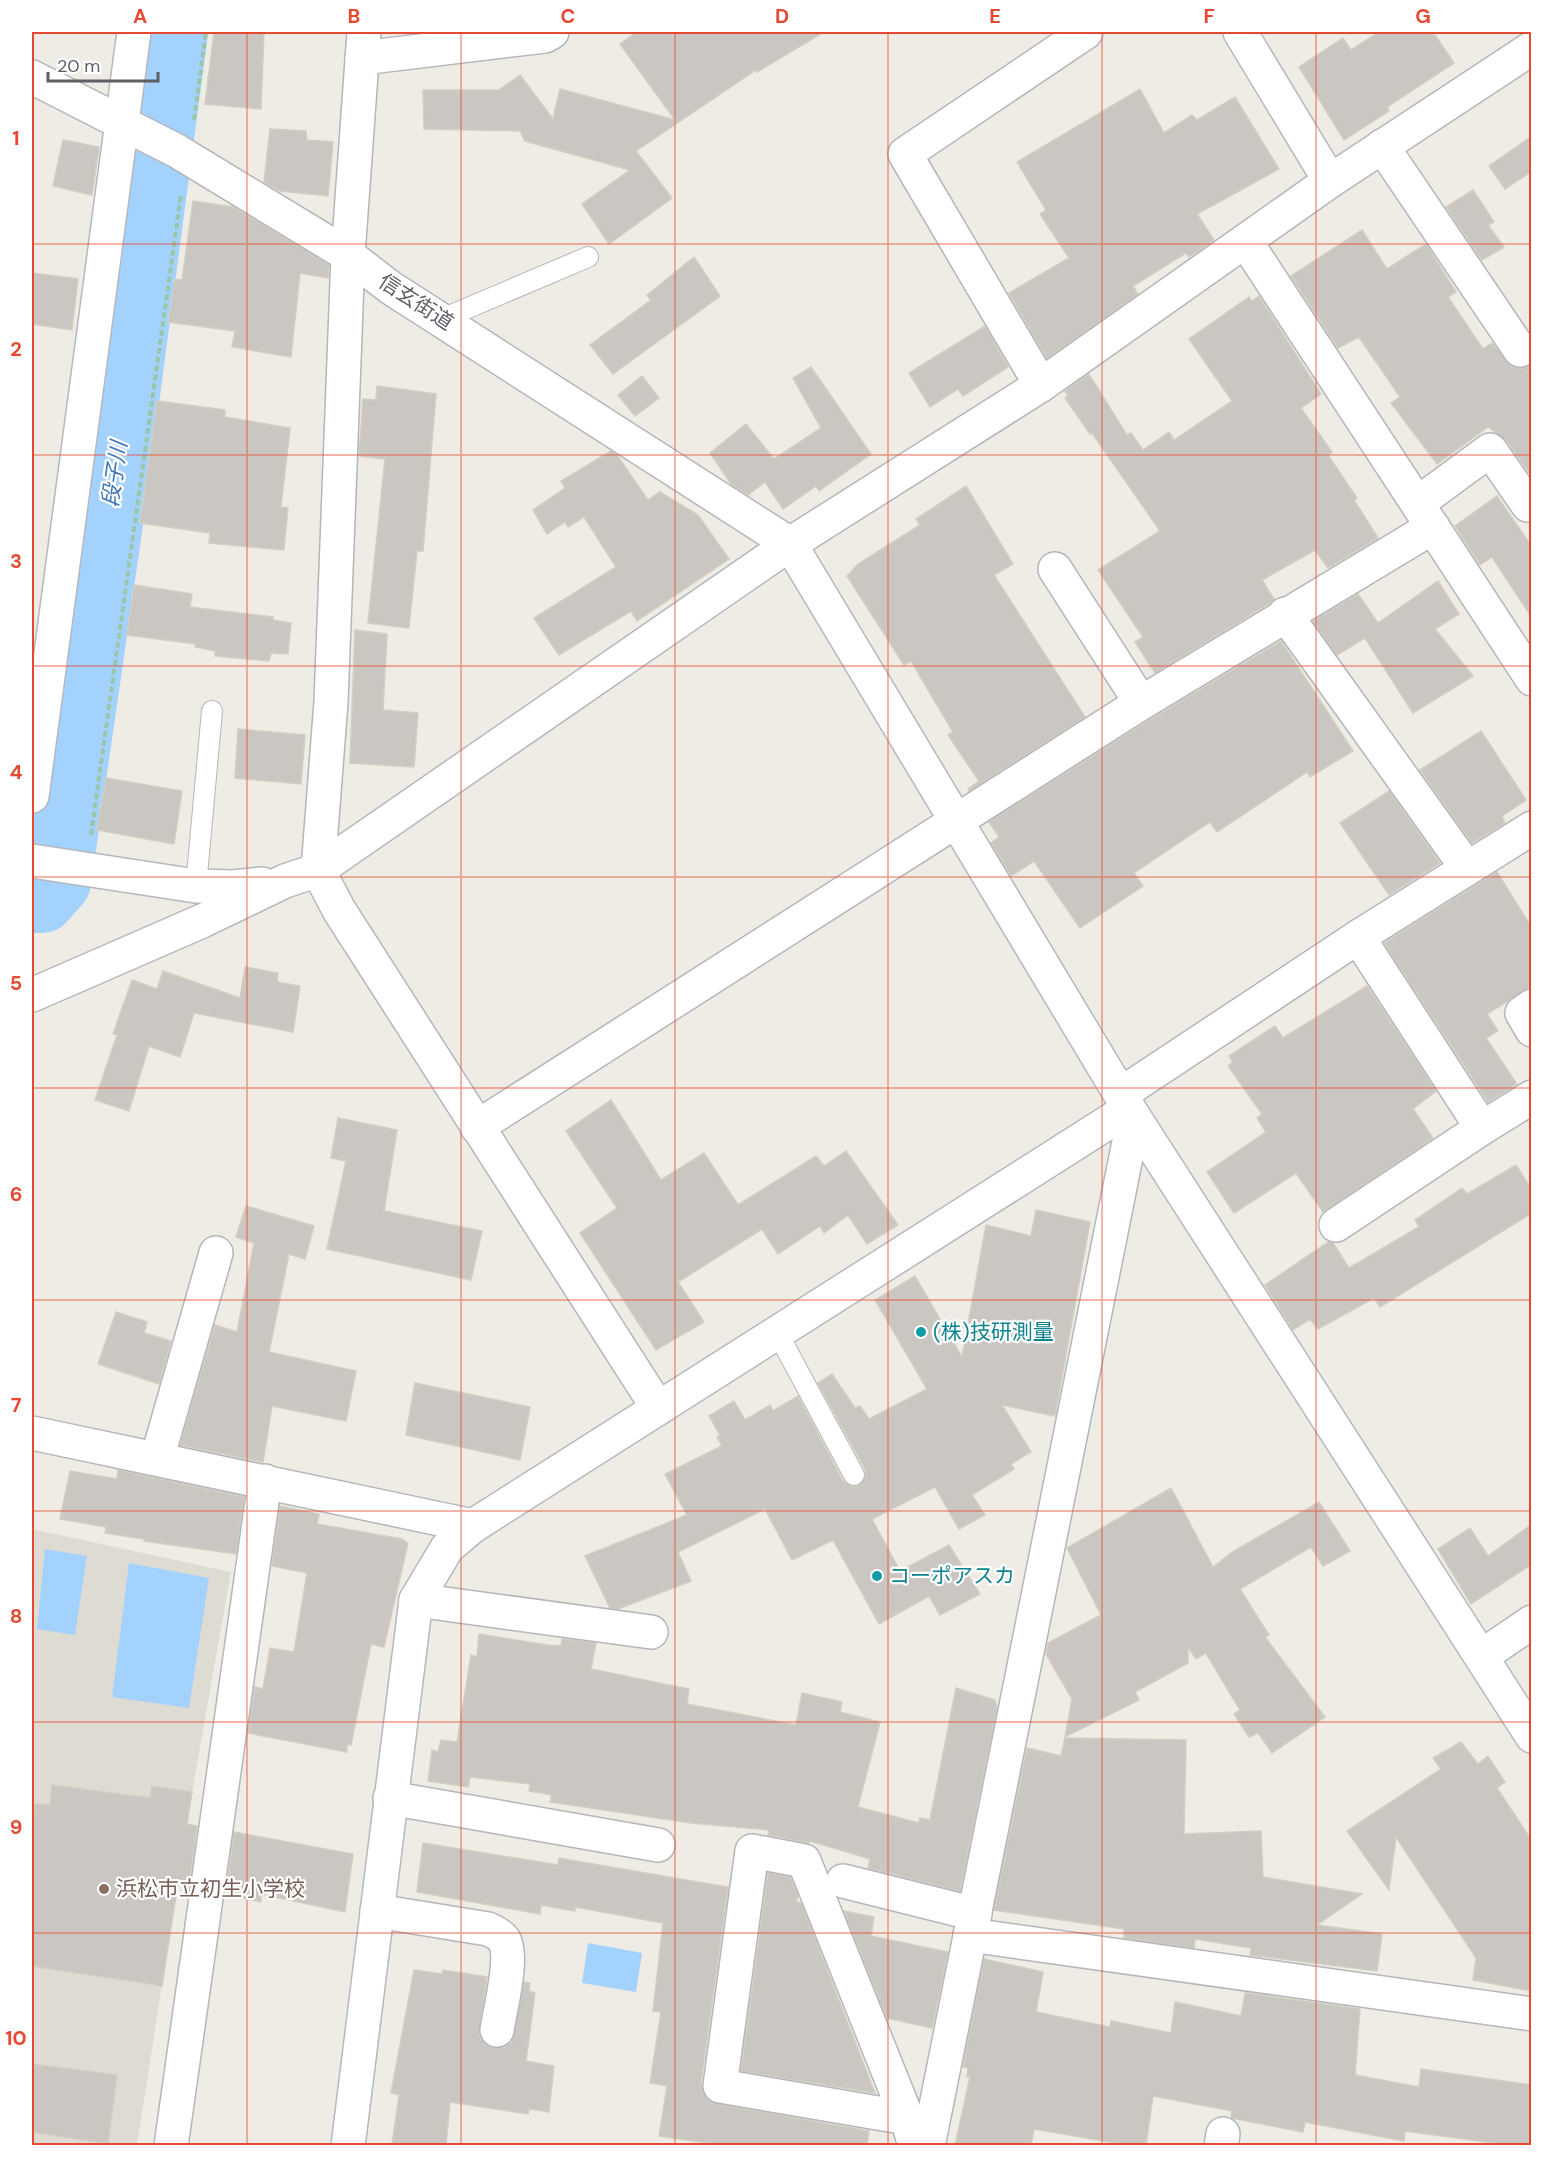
<svg xmlns="http://www.w3.org/2000/svg" width="1563" height="2177" viewBox="0 0 1563 2177" font-family="'DM Sans','Noto Sans JP',sans-serif">
<style>
.education{fill:#dedcd2}
.water{fill:#a4d2fe}
.lines{fill:none;stroke-linecap:round;stroke-linejoin:round}
.river{stroke:#a4d2fe;stroke-width:66}
.building{fill:#cac6c1;stroke:#d3cec2;stroke-width:1.5}
.lane-casing{stroke:#b4b6bb;stroke-width:22}
.street-casing{stroke:#b4b6bb;stroke-width:36}
.secondary-casing{stroke:#b5b8be;stroke-width:36}
.path{stroke:#9ac6a9;stroke-width:4;stroke-dasharray:6 3;stroke-linecap:butt}
.lane{stroke:#fff;stroke-width:20}
.street{stroke:#fff;stroke-width:33}
.secondary{stroke:#fff;stroke-width:33}
.grid{fill:none;stroke:#e74831;stroke-width:1.5;stroke-opacity:0.55}
.culture-dot{fill:#0f9aa8;stroke:#fff;stroke-width:2}
.education-dot{fill:#8d6e63;stroke:#fff;stroke-width:2}
.labels{text-anchor:middle;stroke-width:4.5;stroke-linejoin:round;paint-order:stroke}
.street-label{font-size:21px;fill:#5c5f64;stroke:#fff}
.culture-label{font-size:21px;fill:#0d838f;stroke:#fff;text-anchor:start}
.education-label{font-size:21px;fill:#785e54;stroke:#fff;text-anchor:start}
.water-label{font-size:22px;font-style:italic;fill:#4378b9;stroke:#fff}
.neatline{fill:none;stroke:#e74831;stroke-width:2}
.grid-label{font-size:20px;text-anchor:middle;font-weight:bold;fill:#e74831}
</style>
<rect width="100%" height="100%" fill="#eeece4"/>
<polygon class="education" points="32,1529 231,1572 192,1792 137,2145 32,2146"/>
<g class="water">
<polygon points="45,1549 87,1556 75,1635 37,1629"/>
<polygon points="129,1563 209,1578 189,1708 112,1697"/>
<polygon points="588,1943 642,1953 636,1992 582,1983"/>
</g>
<g class="lines">
<polyline class="river" points="32,900 42,900 58,882 109,530 175,32"/>
</g>
<g class="building">
<polygon points="214,32 264,32 261,109 205,104"/>
<polygon points="637,32 824,32 757,72 756,70 636,151 672,198 609,244 582,204 630,170 525,141 520,131 424,129 423,90 499,90 520,75 553,119 560,89 675,120 620,44"/>
<polygon points="1379,32 1433,32 1454,63 1387,107 1389,111 1344,140 1299,67 1343,38 1351,50"/>
<polygon points="1140,89 1164,133 1192,115 1197,120 1235,97 1279,169 1197,214 1214,240 1189,257 1186,253 1133,286 1138,294 1047,358 1009,293 1069,258 1040,214 1046,210 1017,162"/>
<polygon points="270,129 306,131 307,140 333,142 328,196 280,191 264,182"/>
<polygon points="1532,136 1532,171 1505,189 1489,166"/>
<polygon points="63,140 99,147 92,195 53,186"/>
<polygon points="1473,190 1494,222 1488,225 1504,247 1482,260 1446,207"/>
<polygon points="193,201 233,207 329,265 328,278 300,273 291,357 232,347 235,331 168,322 175,279 182,280"/>
<polygon points="1362,230 1387,269 1426,244 1456,292 1448,297 1483,349 1492,343 1512,367 1522,369 1532,364 1532,477 1505,439 1488,427 1437,464 1391,403 1400,397 1359,337 1338,348 1291,276"/>
<polygon points="694,257 720,296 613,374 590,345 651,300 647,295"/>
<polygon points="32,273 78,279 72,330 32,324"/>
<polygon points="1259,296 1321,394 1301,408 1332,452 1328,455 1357,498 1354,500 1378,538 1328,568 1315,550 1262,580 1274,599 1270,603 1155,673 1135,642 1143,637 1098,570 1160,531 1092,433 1090,434 1065,398 1068,396 1065,391 1089,374 1127,435 1131,433 1143,450 1169,432 1174,440 1232,401 1189,339 1249,297 1252,301"/>
<polygon points="985,326 1008,367 963,396 958,389 930,407 909,373"/>
<polygon points="811,367 871,454 819,491 816,486 783,509 765,482 748,495 731,484 710,453 746,424 774,459 821,428 793,378"/>
<polygon points="642,376 659,398 635,416 618,395"/>
<polygon points="377,386 436,394 423,551 417,551 409,628 368,623 385,459 359,456 363,399 376,400"/>
<polygon points="157,401 225,410 225,417 290,428 281,507 288,508 284,550 209,543 210,533 140,523"/>
<polygon points="611,451 617,455 648,500 660,492 698,515 729,559 637,621 631,611 559,655 534,618 616,567 584,517 568,527 565,522 547,534 533,510 565,488 561,481"/>
<polygon points="966,486 1013,564 994,575 1085,717 969,791 968,789 979,781 948,735 953,732 911,661 904,665 847,576 858,564 920,525 916,519"/>
<polygon points="1497,496 1532,547 1532,618 1492,557 1480,565 1455,526"/>
<polygon points="1438,581 1459,614 1435,629 1473,676 1413,713 1365,638 1337,655 1313,621 1358,594 1378,623"/>
<polygon points="134,585 192,594 190,607 273,617 273,620 291,623 288,654 271,653 269,661 215,656 215,651 195,647 196,644 127,635"/>
<polygon points="355,630 387,634 383,710 418,713 414,767 350,763"/>
<polygon points="1281,641 1353,751 1310,777 1307,772 1217,832 1210,822 1134,873 1143,886 1080,928 1034,861 1011,876 991,843 999,837 989,822 1151,719"/>
<polygon points="238,729 305,735 301,784 235,778"/>
<polygon points="1481,731 1526,800 1502,816 1505,823 1472,843 1420,770"/>
<polygon points="106,778 182,791 174,844 97,830"/>
<polygon points="1389,791 1440,863 1389,895 1340,823"/>
<polygon points="1497,872 1532,928 1532,986 1487,1014 1498,1031 1486,1038 1517,1084 1488,1102 1384,943"/>
<polygon points="245,967 278,973 277,982 300,986 293,1032 194,1013 180,1057 149,1046 129,1111 95,1100 117,1035 113,1034 132,980 157,989 163,971 240,998"/>
<polygon points="1367,986 1436,1091 1413,1109 1433,1138 1323,1212 1296,1173 1234,1213 1207,1172 1266,1132 1257,1118 1262,1114 1228,1066 1233,1062 1229,1056 1275,1026 1283,1038"/>
<polygon points="611,1100 661,1180 704,1153 738,1205 816,1156 824,1166 846,1151 898,1225 867,1244 848,1215 824,1233 820,1226 778,1254 762,1229 678,1282 704,1322 656,1350 580,1233 617,1208 566,1131"/>
<polygon points="338,1118 397,1130 384,1211 482,1231 471,1280 327,1249 346,1161 331,1158"/>
<polygon points="1516,1165 1532,1190 1532,1213 1380,1307 1374,1298 1318,1329 1310,1319 1293,1330 1265,1285 1328,1242 1333,1243 1349,1268 1419,1227 1415,1220 1462,1188 1467,1194"/>
<polygon points="246,1206 314,1226 305,1259 289,1254 269,1352 356,1371 346,1421 272,1406 263,1462 180,1445 215,1325 237,1332 254,1243 236,1237"/>
<polygon points="1036,1210 1090,1222 1055,1416 1002,1405 1031,1452 1011,1464 1014,1469 972,1495 985,1515 959,1529 935,1487 872,1519 900,1571 949,1545 980,1594 940,1615 929,1596 879,1624 833,1540 792,1560 765,1509 678,1552 691,1581 618,1609 610,1608 585,1556 687,1515 665,1474 722,1446 717,1437 720,1435 709,1416 734,1401 745,1420 770,1405 773,1411 798,1396 843,1481 853,1487 860,1485 866,1476 865,1469 818,1383 832,1374 855,1408 860,1406 869,1419 927,1389 875,1300 915,1276 962,1357 986,1225 1031,1236"/>
<polygon points="116,1312 147,1322 144,1333 171,1341 159,1384 98,1364"/>
<polygon points="415,1383 530,1407 520,1460 406,1435"/>
<polygon points="118,1470 244,1497 236,1554 144,1541 144,1539 105,1533 106,1527 60,1519 70,1471 117,1479"/>
<polygon points="1171,1488 1213,1567 1234,1551 1319,1502 1350,1551 1323,1566 1311,1547 1240,1589 1269,1635 1265,1637 1325,1717 1272,1753 1258,1733 1249,1737 1234,1714 1240,1710 1206,1653 1196,1659 1188,1647 1188,1663 1135,1692 1139,1700 1065,1737 1072,1699 1046,1654 1048,1643 1101,1615 1067,1548"/>
<polygon points="280,1506 319,1514 317,1524 402,1539 408,1543 384,1647 371,1644 351,1745 347,1744 347,1752 248,1733 255,1687 263,1689 270,1648 294,1652 307,1573 272,1566"/>
<polygon points="1532,1524 1532,1564 1471,1604 1438,1549 1470,1528 1488,1556"/>
<polygon points="479,1634 547,1645 561,1646 562,1639 596,1643 591,1669 689,1689 687,1704 796,1725 802,1693 842,1702 840,1712 880,1722 858,1807 919,1823 920,1818 930,1820 956,1688 995,1700 997,1707 960,1891 868,1868 870,1859 810,1841 809,1843 768,1835 769,1830 691,1823 550,1802 552,1795 529,1791 530,1784 470,1777 468,1787 428,1781 432,1750 438,1752 441,1740 457,1742 471,1655 477,1657"/>
<polygon points="1065,1738 1186,1740 1184,1834 1261,1831 1263,1877 1362,1894 1317,1925 1382,1934 1377,1971 1250,1955 1251,1948 1195,1939 1194,1948 1124,1938 1124,1929 994,1910 1027,1748 1061,1756"/>
<polygon points="1461,1742 1478,1764 1488,1756 1505,1782 1497,1788 1532,1841 1532,1991 1473,1980 1476,1958 1396,1837 1389,1890 1347,1831 1441,1769 1433,1758"/>
<polygon points="52,1785 150,1798 152,1786 192,1792 187,1824 197,1826 189,1885 178,1883 162,1986 32,1966 32,1830 35,1804 50,1805"/>
<polygon points="234,1832 353,1854 345,1912 261,1894 261,1902 226,1894"/>
<polygon points="423,1843 558,1865 559,1858 728,1887 701,2083 703,2093 709,2101 717,2104 869,2131 867,2145 721,2145 659,2136 667,2086 650,2083 661,2012 653,2011 663,1923 575,1907 575,1911 541,1905 540,1914 417,1892"/>
<polygon points="768,1873 790,1877 798,1896 796,1902 801,1903 875,2093 741,2071"/>
<polygon points="844,1911 874,1917 871,1936 948,1952 932,2028 887,2018"/>
<polygon points="984,1959 1043,1972 1036,2012 1110,2027 1111,2021 1171,2033 1175,2002 1241,2016 1245,1993 1360,2009 1355,2075 1419,2087 1421,2069 1532,2085 1532,2145 1508,2145 1405,2131 1404,2141 1305,2122 1303,2132 1231,2118 1232,2111 1153,2096 1146,2145 1127,2145 1034,2129 1031,2145 955,2145 970,2077 967,2077 968,2068 963,2067"/>
<polygon points="414,1970 442,1974 443,1970 487,1977 479,2036 485,2044 494,2048 504,2047 512,2042 524,1982 530,1983 529,1991 535,1993 526,2061 554,2066 549,2112 529,2109 528,2114 450,2102 446,2145 392,2145 399,2095 391,2093"/>
<polygon points="32,2064 117,2075 108,2144 32,2132"/>
</g>
<g class="lines">
<g class="lane-casing">
<g id="lane">
<polyline points="442,319 588,257"/>
<polyline points="196,886 212,711"/>
<polyline points="777,1332 854,1475"/>
</g>
</g>
<g class="street-casing">
<g id="street">
<polyline points="364,32 348,255 331,702 318,870 339,910 658,1408"/>
<polyline points="362,58 545,36 552,32"/>
<polyline points="32,77 177,151 348,255 391,288 790,544 1041,385 1330,181 1532,48"/>
<polyline points="1382,146 1520,350"/>
<polyline points="1246,242 1532,679"/>
<polyline points="1041,385 905,154 1086,32"/>
<polyline points="1418,503 1490,450 1528,505 1532,503"/>
<polyline points="1055,569 1141,703"/>
<polyline points="1285,614 1467,868"/>
<polyline points="1358,937 1482,1128 1532,1097"/>
<polyline points="1532,1006 1522,1013 1532,1030"/>
<polyline points="1121,1094 1358,937 1532,828"/>
<polyline points="477,1127 1141,703 1433,527"/>
<polyline points="1336,1225 1482,1128"/>
<polyline points="32,1433 473,1526"/>
<polyline points="157,1459 216,1253"/>
<polyline points="416,1600 651,1632"/>
<polyline points="1482,1656 1532,1622"/>
<polyline points="390,1798 658,1845"/>
<polyline points="843,1881 975,1914"/>
<path d="M377 1911 488 1929C494 1932 500 1934 504 1940 514 1957 500 2010 497 2030"/>
<polyline points="970,1935 1532,2014"/>
<polyline points="907,2118 720,2086 752,1851 804,1861 907,2118 915,2146"/>
<polyline points="171,2146 265,1481"/>
<polyline points="928,2146 1134,1117"/>
<polyline points="1221,2146 1223,2134"/>
</g>
</g>
<g class="secondary-casing">
<g id="secondary">
<polyline points="1240,32 1330,181"/>
<polyline points="32,796 134,32"/>
<polyline points="32,861 196,886 233,887 262,884"/>
<polyline points="32,995 202,921 285,881 318,870 790,544 1134,1117 1532,1736"/>
<polyline points="348,2146 416,1600 447,1548 473,1526 1129,1109"/>
</g>
</g>
<g class="path">
<polyline points="194,120 206,32"/>
<polyline points="91,835 181,195"/>
</g>
<use href="#lane" class="lane"/>
<use href="#street" class="street"/>
<use href="#secondary" class="secondary"/>
</g>
<path class="grid" d="M247 32V2146M461 32V2146M675 32V2146M888 32V2146M1102 32V2146M1316 32V2146M32 244H1532M32 455H1532M32 666H1532M32 877H1532M32 1088H1532M32 1300H1532M32 1511H1532M32 1722H1532M32 1933H1532"/>
<g class="culture-dot">
<circle cx="921" cy="1332" r="6"/>
<circle cx="877" cy="1576" r="6"/>
</g>
<circle class="education-dot" cx="104" cy="1889" r="6"/>
<g class="labels">
<g class="street-label">
<text transform="translate(416 302) rotate(33)" y="7">信玄街道</text>
</g>
<g class="culture-label">
<text x="933" y="1339">(株)技研測量</text>
<text x="889" y="1583">コーポアスカ</text>
</g>
<g class="education-label">
<text x="116" y="1896">浜松市立初生小学校</text>
</g>
<g class="water-label">
<text transform="translate(114 474) rotate(-82)" y="8">段子川</text>
</g>
</g>
<rect width="1563" height="2177" fill="none" stroke="#ffffff" stroke-width="66"/>
<path d="M48 72v9h110v-9" fill="none" stroke="#5c5f64" stroke-width="3"/>
<text x="57" y="72" font-size="18" fill="#5c5f64" stroke="#ffffff" stroke-width="4.5" paint-order="stroke">20 m</text>
<rect x="33" y="33" width="1497" height="2111" class="neatline"/>
<g class="grid-label">
<text x="140" y="23">A</text>
<text x="354" y="23">B</text>
<text x="568" y="23">C</text>
<text x="782" y="23">D</text>
<text x="995" y="23">E</text>
<text x="1209" y="23">F</text>
<text x="1423" y="23">G</text>
<text x="16" y="145">1</text>
<text x="16" y="356">2</text>
<text x="16" y="568">3</text>
<text x="16" y="779">4</text>
<text x="16" y="990">5</text>
<text x="16" y="1201">6</text>
<text x="16" y="1412">7</text>
<text x="16" y="1623">8</text>
<text x="16" y="1834">9</text>
<text x="16" y="2045">10</text>
</g>
</svg>
